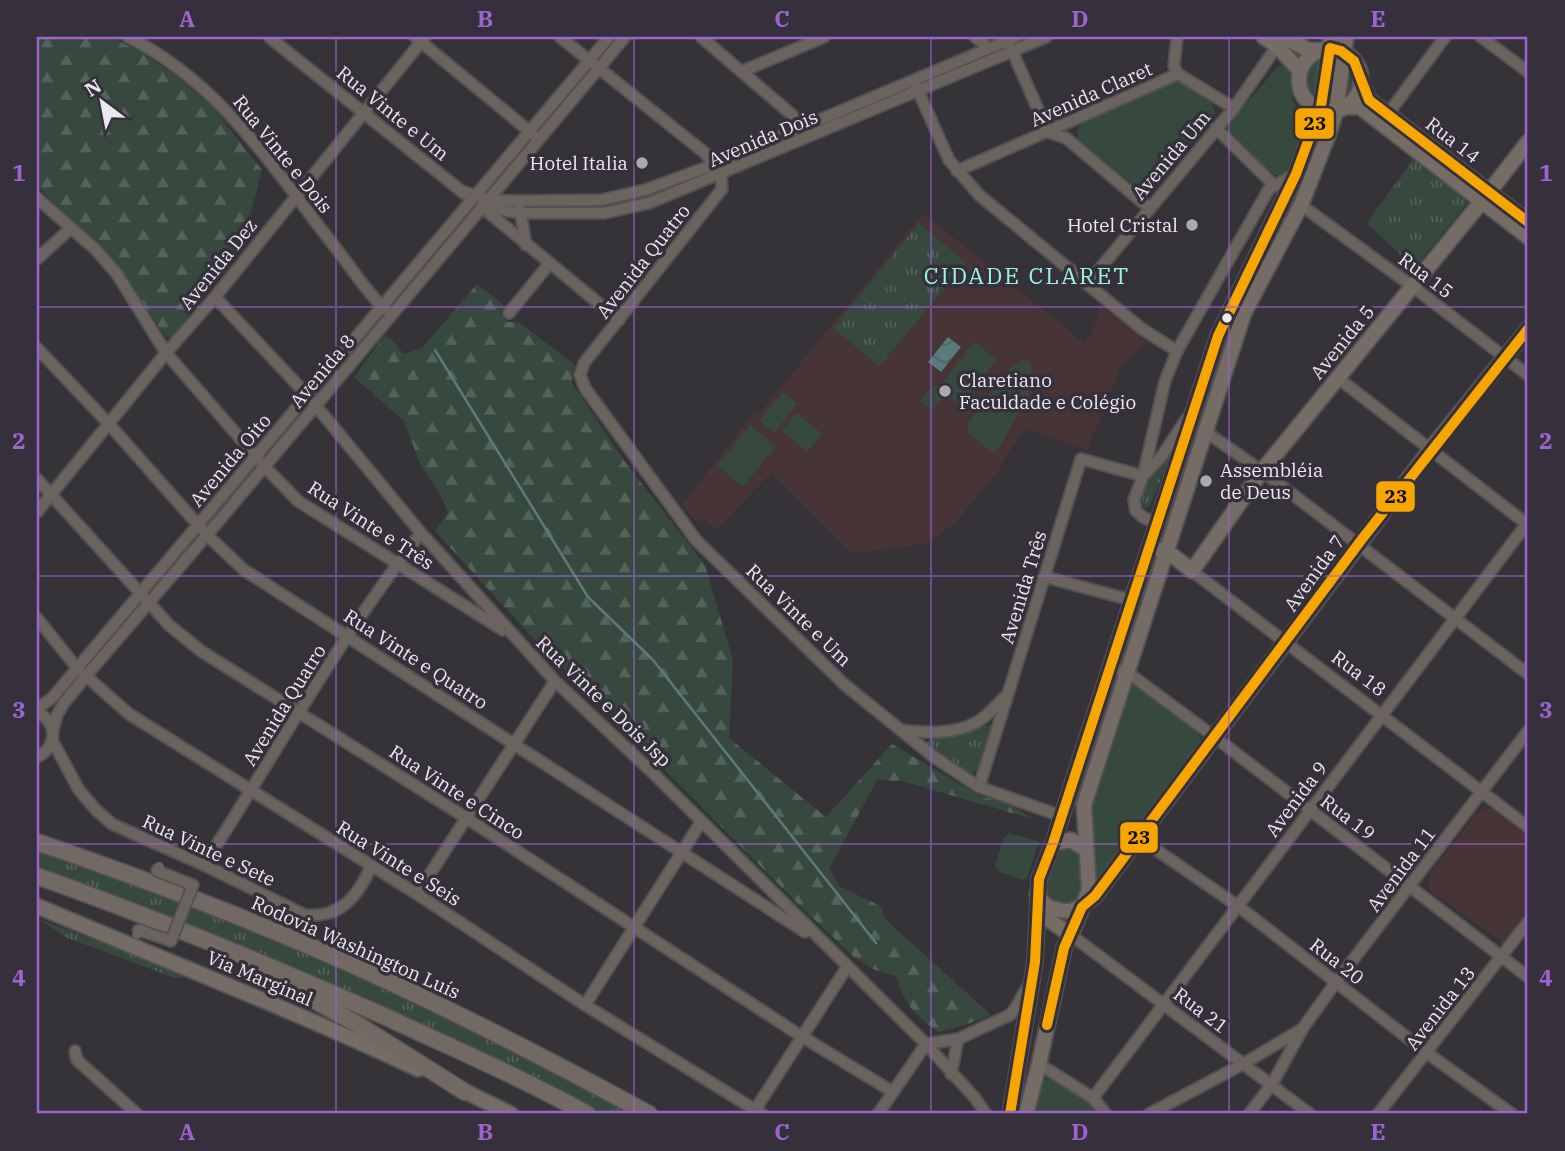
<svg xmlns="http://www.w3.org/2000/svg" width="1565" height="1151" viewBox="0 0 1565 1151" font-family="'IBM Plex Serif',serif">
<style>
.education{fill:#463436}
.grass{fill:url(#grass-tufts)}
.forest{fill:url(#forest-firs)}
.park{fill:#37493e}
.water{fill:url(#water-waves)}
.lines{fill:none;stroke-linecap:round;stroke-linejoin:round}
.stream{stroke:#5a7b7c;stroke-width:2.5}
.minor-casing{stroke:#525154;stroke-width:14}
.major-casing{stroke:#525154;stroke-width:18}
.highway-casing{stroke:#525154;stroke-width:19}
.minor{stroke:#6b635d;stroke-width:10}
.major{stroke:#766c66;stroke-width:14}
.highway{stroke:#726963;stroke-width:16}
.minor-bridge-casing{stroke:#525154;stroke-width:14;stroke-linecap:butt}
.minor-bridge{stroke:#6b635d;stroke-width:10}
.bus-1-casing{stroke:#35303b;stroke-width:16}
.bus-1{stroke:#f7a600;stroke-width:10}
.grid{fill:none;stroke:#9d64cd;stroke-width:2;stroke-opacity:0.55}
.poi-dot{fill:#aba9af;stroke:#35303b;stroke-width:2.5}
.bus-dot{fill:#ebe8ef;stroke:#35303b;stroke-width:2.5}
.labels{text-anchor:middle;stroke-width:7;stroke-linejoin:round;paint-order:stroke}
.street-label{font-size:19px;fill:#ebe8ef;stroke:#35303b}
.poi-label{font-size:19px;fill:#ebe8ef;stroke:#35303b;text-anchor:end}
.quarter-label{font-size:23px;letter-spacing:2px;fill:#98f6d7;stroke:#35303b}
.line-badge{stroke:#35303b;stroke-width:2.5}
.pale-badge-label{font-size:19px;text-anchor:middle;font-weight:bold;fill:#111}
.neatline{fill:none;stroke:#9d64cd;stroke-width:2.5}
.grid-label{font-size:23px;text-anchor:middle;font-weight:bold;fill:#9d64cd}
</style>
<defs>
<pattern id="grass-tufts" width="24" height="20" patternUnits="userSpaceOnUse" patternTransform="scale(1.75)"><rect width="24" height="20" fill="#37493e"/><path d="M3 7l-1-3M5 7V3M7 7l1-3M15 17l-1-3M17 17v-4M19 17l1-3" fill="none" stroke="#54635a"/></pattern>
<pattern id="forest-firs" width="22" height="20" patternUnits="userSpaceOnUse" patternTransform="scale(1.75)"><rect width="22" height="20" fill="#37493e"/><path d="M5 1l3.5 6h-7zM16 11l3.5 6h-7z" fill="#54635a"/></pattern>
<pattern id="water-waves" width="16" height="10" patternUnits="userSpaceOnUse" patternTransform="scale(1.75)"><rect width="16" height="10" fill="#5a7b7c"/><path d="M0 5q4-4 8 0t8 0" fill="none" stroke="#516365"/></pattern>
</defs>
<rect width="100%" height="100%" fill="#353338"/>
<g class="education">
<polygon points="923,213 1073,333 1084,345 1096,322 1099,305 1145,341 1120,370 1087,450 1024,428 996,474 957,521 931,542 911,546 854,553 849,551 771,473 716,530 706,520 700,522 695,520 682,505 755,411 759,414"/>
<polygon points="1485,808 1492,809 1528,836 1528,911 1503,942 1430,891 1428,877 1475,815"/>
</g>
<g class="grass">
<polygon points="1413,159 1469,201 1418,264 1411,265 1367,223"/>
<polygon points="919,223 966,263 879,366 833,328"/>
<path d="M1169 452H1172L1150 506 1144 508C1137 490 1159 467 1169 452Z"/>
<polygon points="985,725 991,726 993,728 979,767 972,774 967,774 926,743 931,738 960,736"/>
<polygon points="37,847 164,893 353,971 639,1114 597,1114 572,1100 37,872"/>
<polygon points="41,920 191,976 175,978 65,937"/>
</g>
<g class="forest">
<polygon points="37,37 111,37 142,53 178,77 214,109 262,170 243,242 173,337 166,337 116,264 37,186"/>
<path d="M477 284 505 306 500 312 507 322H518L574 364 572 383 622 458 705 565 733 660 729 738 826 817 892 744 980 796 1011 805 1033 819 902 781 877 780 829 869 839 886 880 906 886 920 991 1015 965 1025 938 1032C914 1014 905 1005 896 976L875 970 853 956 803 909 532 637 435 531 448 513 441 496 421 466 404 421 354 377 384 336 390 338 404 354 422 348Z"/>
</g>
<g class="park">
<circle cx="1328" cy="81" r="24"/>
<path d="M1279 65 1286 66 1291 71 1292 100 1304 120V130L1290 170 1280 176 1275 175 1234 140C1228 133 1228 128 1232 120Z"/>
<polygon points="1175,82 1187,84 1212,101 1215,113 1148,194 1144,193 1078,141 1077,131 1082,122"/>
<polygon points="974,342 997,359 961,405 946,393 932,410 920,401 934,384 939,387"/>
<polygon points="1024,360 1031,363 1032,389 998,450 992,452 969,434 967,424 1009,369"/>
<polygon points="782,392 797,404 774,433 759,421"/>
<polygon points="797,413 822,434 807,452 782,430"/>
<polygon points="750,425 776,446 743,487 717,466"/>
<polygon points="1127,685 1135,685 1196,731 1200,738 1199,747 1096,882 1092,881 1087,805"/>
<polygon points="1009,833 1039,842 1027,878 1022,880 1000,872 995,866 1003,839"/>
<path d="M1063 842 1080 852 1082 892C1070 910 1057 907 1044 893 1043 876 1049 853 1063 842Z"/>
<polygon points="1052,1078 1085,1100 1099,1114 1033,1114 1039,1086 1045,1079"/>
</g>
<polygon class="water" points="948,337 961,347 941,372 928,362"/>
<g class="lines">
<polyline class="stream" points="435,350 588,597 653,660 876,943"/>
<g class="minor-casing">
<g id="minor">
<path d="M128 37C221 83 273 168 335 247 351 267 366 292 385 309"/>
<polyline points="269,37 465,194"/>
<polyline points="415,37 534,135"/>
<polyline points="560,37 705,153 721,174 722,189 584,363 580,375 585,388 696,540 845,685 934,757 979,787 1061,816"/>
<polyline points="701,37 805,126 806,132"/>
<polyline points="975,37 989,48"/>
<polyline points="1177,37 1174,66 1178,74"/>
<polyline points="1481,37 1528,72"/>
<polyline points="1010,46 1048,132 1066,138 1149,208"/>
<polyline points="743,71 824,37"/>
<polyline points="916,86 949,160 979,195 1142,329 1177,351"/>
<polyline points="1388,114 1445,37"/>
<polyline points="1216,128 1275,186"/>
<polyline points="957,171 1178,74 1234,108"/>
<polyline points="461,191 488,200 517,201 601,200 645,190 713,165 1016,37"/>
<polyline points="37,198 95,249 117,274 166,353 265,467 298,501 503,630"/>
<polyline points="1301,205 1412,286 1528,375"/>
<polyline points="481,207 521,213 604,213 649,203 1046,37"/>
<polyline points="483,208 619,320"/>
<polyline points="520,209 526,245"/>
<polyline points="37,259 70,229"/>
<polyline points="1087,284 1234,108 1277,46"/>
<polyline points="215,297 307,395 421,533 555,681 654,774 926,1044 975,1098 986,1114"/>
<polyline points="509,313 550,263"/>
<polyline points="37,348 108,423 207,535 244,570 805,932"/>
<polyline points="1338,378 1528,525"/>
<polyline points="1206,432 1262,471 1528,674"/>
<polyline points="37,479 169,625 201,651 468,819 801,1036 893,1092"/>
<polyline points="37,512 166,353 215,297 425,37"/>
<polyline points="1157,522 1144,518 1136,511 1134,500 1143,476 1165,381 1177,351 1269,189 1295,174"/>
<polyline points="1192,571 1528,827"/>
<polyline points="1045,577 1131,600"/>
<polyline points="37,618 77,668 129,714 417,894 585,1005 762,1114"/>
<polyline points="1109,667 1127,672 1216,738 1528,977"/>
<polyline points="37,709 53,697 609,37"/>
<path d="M37 712C58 722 58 747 37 757"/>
<polyline points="53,730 57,715 64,703 86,676 207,535 625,37"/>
<path d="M901 730C926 733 954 735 977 722 988 716 997 704 1006 696"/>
<path d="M52 740 79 790 96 810 112 824 204 865 305 915C341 918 357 897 371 867"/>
<polyline points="979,787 1081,459 1143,476 1162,456 1187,418"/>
<polyline points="1139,838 1238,906 1427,1053 1512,1114"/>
<path d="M204 865C275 754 340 637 421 533"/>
<polyline points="417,894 555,681"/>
<polyline points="1071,935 1310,1114"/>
<polyline points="585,1005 701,822"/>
<path d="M926 1044 958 1039 1010 1015C1019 1006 1022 992 1032 982"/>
<polyline points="75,1051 77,1060 137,1114"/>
<polyline points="1039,1064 1093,1098 1106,1114"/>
<polyline points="951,1074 958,1039"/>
<polyline points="1093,1098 1528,522"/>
<polyline points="755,1110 847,967"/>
<polyline points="878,1114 926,1044"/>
<polyline points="1149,1114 1243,1064 1302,1029"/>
<polyline points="1249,1114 1272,1084 1303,1028 1336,982 1528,731"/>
<polyline points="1378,1114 1528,922"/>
</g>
</g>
<g class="major-casing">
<g id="major">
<polyline points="1264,37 1277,46 1300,71"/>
<polyline points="1284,37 1308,50 1319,50"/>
<circle cx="1330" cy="80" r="31"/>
<polyline points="1361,82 1369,100 1528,222"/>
<polyline points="1346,107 1360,107 1528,237"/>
<polyline points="1160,550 1167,551 1192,571 1262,471 1482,201 1528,142"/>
<polyline points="1053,843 1071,840 1085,849"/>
<path d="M1037 894 1046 906C1069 915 1076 912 1095 896L1430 450 1528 329"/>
<polyline points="1040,902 1049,920 1071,935"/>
<path d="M37 906C164 960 293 1010 418 1069"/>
<polyline points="456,1087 511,1114"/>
<polyline points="1010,1114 1035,962 1039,879 1053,843 1218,336 1296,174 1321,106 1331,37"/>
<polyline points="1026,1114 1039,1064 1064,948 1071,935 1089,890 1084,805 1244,313 1301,205 1329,133 1336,111 1346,37"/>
</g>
</g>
<g class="highway-casing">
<g id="highway">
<path d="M37 842C162 885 288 933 407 990 489 1029 570 1071 649 1114"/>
<path d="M37 876C155 918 271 966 386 1017 453 1048 522 1078 587 1114"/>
<polyline points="278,980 357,1024 465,1092"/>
</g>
</g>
<use href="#minor" class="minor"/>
<use href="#major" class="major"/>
<use href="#highway" class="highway"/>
<g class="minor-bridge-casing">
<polyline id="minor-bridge" points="137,934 139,930 171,941 193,885 157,871 159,867"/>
</g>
<use href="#minor-bridge" class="minor-bridge"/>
<g class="bus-1-casing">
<g id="bus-1">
<polyline points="1047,1025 1064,948 1082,907 1095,896 1362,539 1528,329"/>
<polyline points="1010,1114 1035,962 1039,879 1053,843 1218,336 1296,174 1321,106 1330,48 1341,51 1354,61 1369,100 1528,222"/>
</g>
</g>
<use href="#bus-1" class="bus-1"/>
</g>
<path class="grid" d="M336 37V1114M634 37V1114M931 37V1114M1229 37V1114M37 307H1528M37 576H1528M37 844H1528"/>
<g class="poi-dot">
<circle cx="642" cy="163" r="7"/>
<circle cx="1192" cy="225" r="7"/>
<circle cx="945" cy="391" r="7"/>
<circle cx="1206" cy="481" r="7"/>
</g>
<circle class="bus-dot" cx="1227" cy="318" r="6"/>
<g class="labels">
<g class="street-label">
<text transform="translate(1091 94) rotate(-24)" y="7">Avenida Claret</text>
<text transform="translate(393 113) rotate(39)" y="7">Rua Vinte e Um</text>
<text transform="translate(763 138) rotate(-23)" y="7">Avenida Dois</text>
<text transform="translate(1453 140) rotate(38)" y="7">Rua 14</text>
<text transform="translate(283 154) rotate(51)" y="7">Rua Vinte e Dois</text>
<text transform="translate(1171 155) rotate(-50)" y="7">Avenida Um</text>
<text transform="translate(643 261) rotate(-52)" y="7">Avenida Quatro</text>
<text transform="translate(218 264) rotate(-51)" y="7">Avenida Dez</text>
<text transform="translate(1426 275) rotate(37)" y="7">Rua 15</text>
<text transform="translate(1342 342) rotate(-51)" y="7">Avenida 5</text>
<text transform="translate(322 371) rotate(-50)" y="7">Avenida 8</text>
<text transform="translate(230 460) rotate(-50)" y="7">Avenida Oito</text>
<text transform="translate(371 525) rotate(33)" y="7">Rua Vinte e Três</text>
<text transform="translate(1314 573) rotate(-54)" y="7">Avenida 7</text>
<text transform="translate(1023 587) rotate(-73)" y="7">Avenida Três</text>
<text transform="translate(799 615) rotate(44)" y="7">Rua Vinte e Um</text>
<text transform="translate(416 659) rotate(33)" y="7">Rua Vinte e Quatro</text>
<text transform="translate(1359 673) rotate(37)" y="7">Rua 18</text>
<text transform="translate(604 701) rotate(44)" y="7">Rua Vinte e Dois Jsp</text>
<text transform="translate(284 705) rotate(-58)" y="7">Avenida Quatro</text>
<text transform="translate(457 792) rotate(33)" y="7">Rua Vinte e Cinco</text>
<text transform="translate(1296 799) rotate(-53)" y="7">Avenida 9</text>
<text transform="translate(1348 817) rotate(37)" y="7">Rua 19</text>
<text transform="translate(209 850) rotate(25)" y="7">Rua Vinte e Sete</text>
<text transform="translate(399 863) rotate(32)" y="7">Rua Vinte e Seis</text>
<text transform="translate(1401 869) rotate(-53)" y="7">Avenida 11</text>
<text transform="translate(356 947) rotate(24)" y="7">Rodovia Washington Luís</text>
<text transform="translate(1337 961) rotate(38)" y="7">Rua 20</text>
<text transform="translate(260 978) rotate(23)" y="7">Via Marginal</text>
<text transform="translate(1440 1008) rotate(-52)" y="7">Avenida 13</text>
<text transform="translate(1201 1010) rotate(37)" y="7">Rua 21</text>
</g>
<g class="poi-label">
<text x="628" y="170">Hotel Italia</text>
<text x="1178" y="232">Hotel Cristal</text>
<text x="959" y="387" text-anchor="start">Claretiano<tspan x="959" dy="22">Faculdade e Colégio</tspan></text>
<text x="1220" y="477" text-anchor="start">Assembléia<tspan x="1220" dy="22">de Deus</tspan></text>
</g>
<g class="quarter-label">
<text x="1027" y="284">CIDADE CLARET</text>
</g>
</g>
<g class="line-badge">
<rect x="1294" y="107" width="41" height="33" rx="7" fill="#f7a600"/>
<rect x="1375" y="480" width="41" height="33" rx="7" fill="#f7a600"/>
<rect x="1119" y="821" width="40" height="33" rx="7" fill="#f7a600"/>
</g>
<g class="pale-badge-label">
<text x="1315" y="130">23</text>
<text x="1396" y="503">23</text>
<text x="1139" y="844">23</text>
</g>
<rect width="1565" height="1151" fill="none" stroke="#35303b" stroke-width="77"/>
<g transform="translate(102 102) rotate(328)" stroke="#35303b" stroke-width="5" paint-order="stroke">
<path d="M0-5L12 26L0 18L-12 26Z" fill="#ebe8ef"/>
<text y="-10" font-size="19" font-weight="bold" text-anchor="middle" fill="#ebe8ef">N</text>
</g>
<rect x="38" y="38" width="1488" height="1074" class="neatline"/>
<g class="grid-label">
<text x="187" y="27">A</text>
<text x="485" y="27">B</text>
<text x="782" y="27">C</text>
<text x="1080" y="27">D</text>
<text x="1378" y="27">E</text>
<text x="19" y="181">1</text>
<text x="1546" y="181">1</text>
<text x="19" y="449">2</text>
<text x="1546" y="449">2</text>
<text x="19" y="718">3</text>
<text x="1546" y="718">3</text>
<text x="19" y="986">4</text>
<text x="1546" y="986">4</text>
<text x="187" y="1140">A</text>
<text x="485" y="1140">B</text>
<text x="782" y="1140">C</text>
<text x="1080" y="1140">D</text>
<text x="1378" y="1140">E</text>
</g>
</svg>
